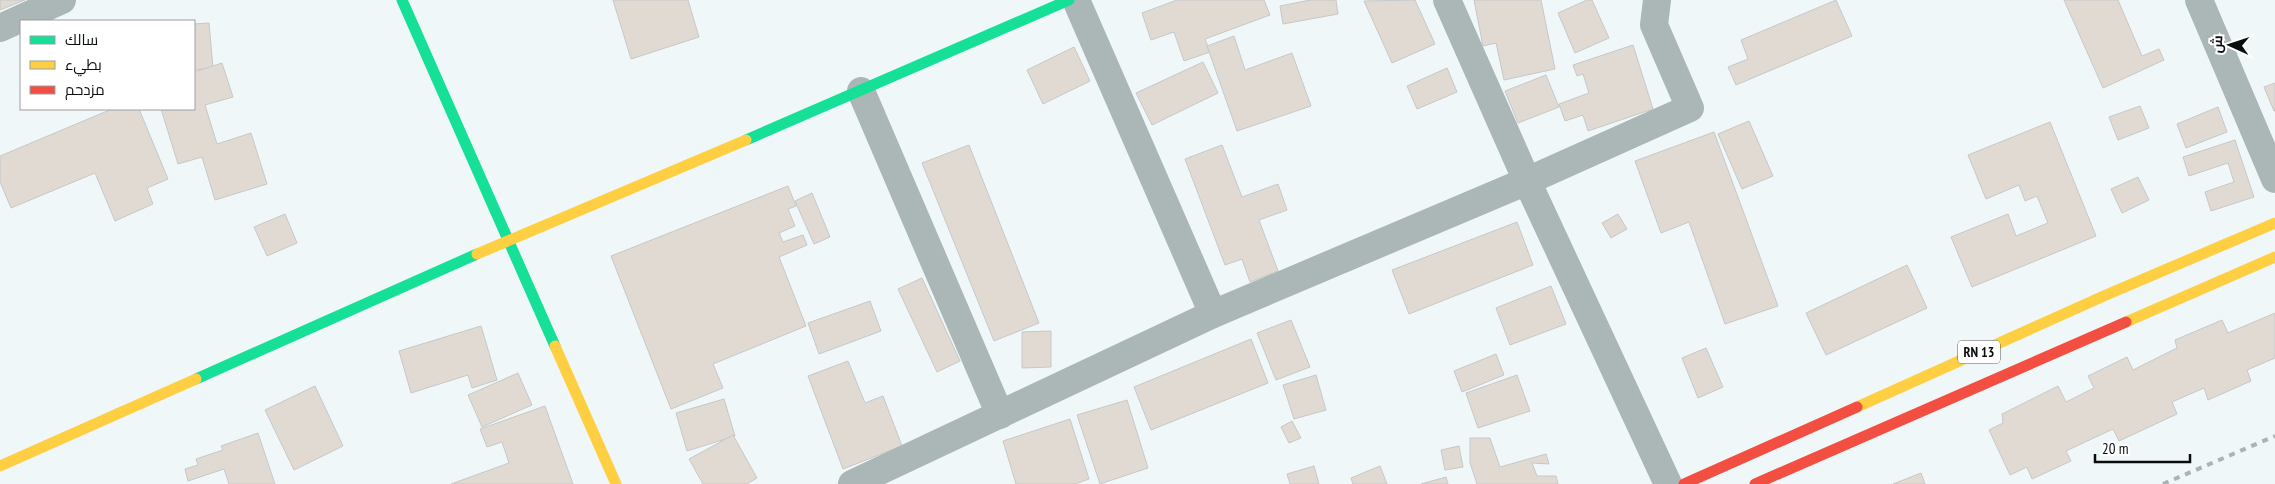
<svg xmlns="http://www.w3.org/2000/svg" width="2275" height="484" viewBox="0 0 2275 484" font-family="'PT Sans Narrow',Cairo,sans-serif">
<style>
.building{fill:#e1dad3;stroke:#c6c8c8}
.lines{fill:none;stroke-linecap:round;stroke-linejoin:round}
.street{stroke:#abb6b7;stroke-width:28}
.fast{stroke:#16e098;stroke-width:11}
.slow{stroke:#ffcf43;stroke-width:11}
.jam{stroke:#f24e42;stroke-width:11}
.rail{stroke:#acb3b4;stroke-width:4;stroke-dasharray:6 6;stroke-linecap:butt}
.labels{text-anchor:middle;stroke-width:4;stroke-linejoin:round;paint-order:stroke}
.shield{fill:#fff;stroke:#535656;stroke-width:1}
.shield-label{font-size:14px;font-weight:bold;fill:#090d0e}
</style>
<rect width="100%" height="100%" fill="#f0f7f8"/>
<g class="building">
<polygon points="0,0 25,0 0,10"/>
<polygon points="613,0 688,0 699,37 631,59"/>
<polygon points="1177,0 1264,0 1270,15 1205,39 1210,52 1184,61 1174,32 1151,40 1142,13"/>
<polygon points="1310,0 1336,0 1338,14 1283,24 1280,6"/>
<polygon points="1415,0 1435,44 1392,63 1364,1"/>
<polygon points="1474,0 1541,0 1555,69 1504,80 1496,43 1483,46"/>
<polygon points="1587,0 1592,0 1609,38 1575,53 1558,13"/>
<polygon points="1836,0 1852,36 1736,85 1728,67 1748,59 1741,40"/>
<polygon points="2064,0 2118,0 2142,56 2159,49 2164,60 2103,88"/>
<polygon points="209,23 213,68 194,70 194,24"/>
<polygon points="1234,36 1245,70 1292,53 1311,106 1237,131 1207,46"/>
<polygon points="1633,45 1653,109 1588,131 1583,115 1565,121 1559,104 1589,93 1583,74 1577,76 1573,65"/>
<polygon points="1074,47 1090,81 1043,104 1027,70"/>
<polygon points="1203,62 1218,93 1152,125 1136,93"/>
<polygon points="222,63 233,97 205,105 217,144 251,133 267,184 215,200 202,157 178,164 161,109 194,109 194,72"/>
<polygon points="1447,68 1457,92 1417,109 1407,86"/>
<polygon points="1546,75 1559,107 1518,123 1505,91"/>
<polygon points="2275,83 2275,111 2274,111 2264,87"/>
<polygon points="2140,106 2149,128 2118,140 2109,117"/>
<polygon points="2218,107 2227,132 2186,148 2177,124"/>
<polygon points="112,109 139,109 168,179 147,188 153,204 115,221 95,173 11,208 0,182 0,156"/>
<polygon points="1749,121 1773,176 1742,189 1718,134"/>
<polygon points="2050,122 2096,236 1972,287 1951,237 2008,214 2016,236 2048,223 2037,196 2025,201 2019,185 1986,199 1968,155"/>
<polygon points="1714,132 1778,306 1725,324 1689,222 1661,233 1635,161"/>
<polygon points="2235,140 2254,197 2211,211 2205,192 2234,182 2228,163 2189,176 2183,157"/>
<polygon points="969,145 1039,323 994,341 922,163"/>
<polygon points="1222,145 1242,197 1278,184 1287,210 1259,220 1278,271 1250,282 1242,259 1225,265 1185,159"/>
<polygon points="2138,177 2149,200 2122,213 2111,189"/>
<polygon points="788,186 796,206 788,209 795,226 779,233 783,242 803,235 807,245 779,257 806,326 713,364 723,388 671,409 611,256"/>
<polygon points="812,193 830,237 814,244 795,201"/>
<polygon points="285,214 297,243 267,256 254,227"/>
<polygon points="1618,214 1627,229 1611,238 1602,223"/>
<polygon points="1517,222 1533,265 1409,314 1392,270"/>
<polygon points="1907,265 1927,308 1826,355 1806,313"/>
<polygon points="922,278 960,361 937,372 898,289"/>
<polygon points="1551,286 1566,324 1510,345 1496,308"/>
<polygon points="870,301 881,331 819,354 808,323"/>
<polygon points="2275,313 2275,358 2247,370 2251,381 2208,400 2204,388 2172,402 2177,414 2119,441 2113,429 2066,451 2071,461 2032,479 2027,467 2010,475 1989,430 2003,423 2002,414 2058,386 2066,402 2094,388 2088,376 2127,357 2133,370 2177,348 2175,340 2222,320 2228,333"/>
<polygon points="1291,320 1310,367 1276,380 1257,333"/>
<polygon points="481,326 497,380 472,388 468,375 411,393 399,351"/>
<polygon points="1051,331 1051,367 1022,368 1022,332"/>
<polygon points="1251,339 1268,383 1151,430 1134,387"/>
<polygon points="1706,348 1723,387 1698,398 1682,358"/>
<polygon points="1496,354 1504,375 1462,392 1454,371"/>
<polygon points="848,361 865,403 883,396 902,446 843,469 808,376"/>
<polygon points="518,373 532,405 482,427 468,395"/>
<polygon points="1316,375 1326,410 1294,419 1283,385"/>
<polygon points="1517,375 1530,411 1478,428 1466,393"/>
<polygon points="315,386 343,446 294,470 265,410"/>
<polygon points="724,399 735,436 687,451 676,413"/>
<polygon points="1127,400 1148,468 1100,484 1077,415"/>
<polygon points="545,406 573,484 451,484 509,463 502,442 487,447 480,429"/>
<polygon points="1070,419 1089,479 1075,484 1016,484 1003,441"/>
<polygon points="1292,421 1301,438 1289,443 1281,427"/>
<polygon points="258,433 275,484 229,484 224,469 188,481 185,469 198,465 196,459 223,450 221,446"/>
<polygon points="733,435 757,478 747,484 703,484 689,459"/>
<polygon points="1470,438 1490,438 1500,467 1546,454 1549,464 1532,463 1537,476 1556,476 1558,484 1477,484 1470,463"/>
<polygon points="1459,446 1463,467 1445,470 1441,450"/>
<polygon points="1314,466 1319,484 1290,484 1287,474"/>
<polygon points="1380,466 1387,484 1353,484 1351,478"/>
<polygon points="1921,473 1925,484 1893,484"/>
<polygon points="1446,477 1448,484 1421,484"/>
</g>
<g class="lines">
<g class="street">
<polyline points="1076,0 1213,314"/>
<polyline points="1447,0 1527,181 1668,484"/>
<polyline points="2199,0 2275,179"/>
<polyline points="0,28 62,0"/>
<polyline points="861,91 1000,415"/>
<polyline points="852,484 1213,314 1527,181 1690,108 1654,25 1657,0"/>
</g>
<g class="fast">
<polyline points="402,0 555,346"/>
<polyline points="746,140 1069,0"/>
<polyline points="196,379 477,254"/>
</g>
<g class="slow">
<polyline points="477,254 746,140"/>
<polyline points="2126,322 2275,257"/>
<polyline points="555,346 616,484"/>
<polyline points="1857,407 2106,295 2275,223"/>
<polyline points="0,466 196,379"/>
</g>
<g class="jam">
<polyline points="1684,484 1857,407"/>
<polyline points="1755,484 2126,322"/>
</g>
<polyline class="rail" points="2163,484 2275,436"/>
</g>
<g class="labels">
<rect class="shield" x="1958" y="340.5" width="42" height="23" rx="4"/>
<g class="shield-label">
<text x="1979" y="357">RN 13</text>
</g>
</g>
<rect x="20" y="20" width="175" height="90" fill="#ffffff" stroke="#9d9e9f"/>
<rect x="30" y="36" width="25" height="8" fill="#16e098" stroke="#9d9e9f"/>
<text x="65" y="45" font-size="15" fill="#090d0e">سالك</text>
<rect x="30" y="61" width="25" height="8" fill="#ffcf43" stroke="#9d9e9f"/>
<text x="65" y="70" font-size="15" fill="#090d0e">بطيء</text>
<rect x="30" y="86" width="25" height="8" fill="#f24e42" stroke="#9d9e9f"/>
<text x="65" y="95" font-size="15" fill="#090d0e">مزدحم</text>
<g transform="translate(2230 45) rotate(273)" stroke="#ffffff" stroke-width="4" paint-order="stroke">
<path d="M0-4L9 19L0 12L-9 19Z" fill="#090d0e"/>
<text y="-8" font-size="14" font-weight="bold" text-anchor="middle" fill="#090d0e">ش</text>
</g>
<path d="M2095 454v8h95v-8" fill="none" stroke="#090d0e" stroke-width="2.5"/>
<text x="2102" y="454" font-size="15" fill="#090d0e" stroke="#ffffff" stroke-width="4" paint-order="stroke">20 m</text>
</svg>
